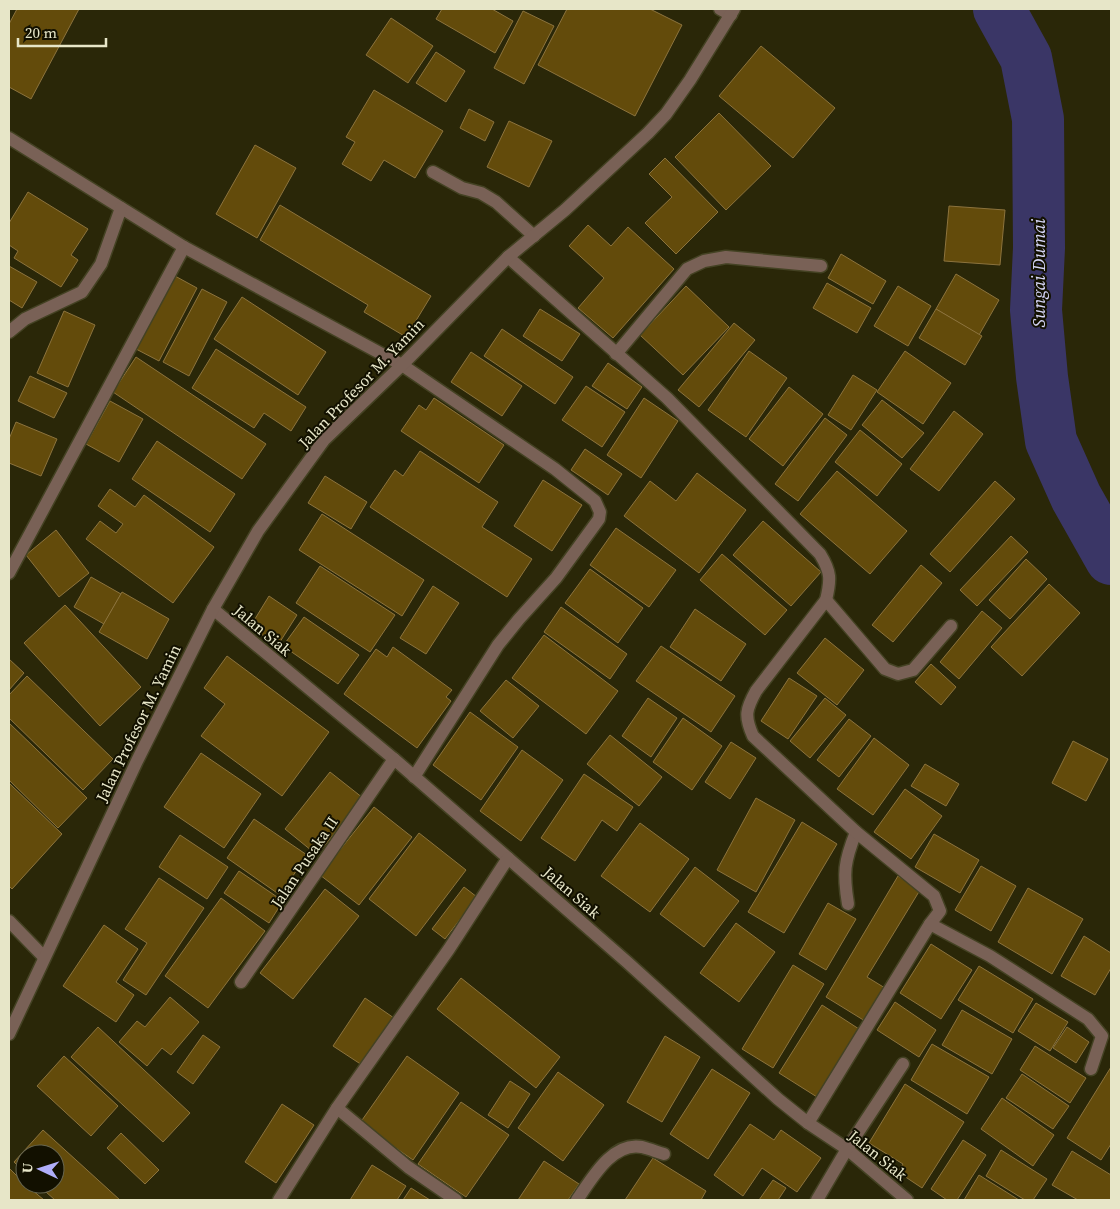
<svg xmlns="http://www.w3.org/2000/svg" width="1120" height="1209" viewBox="0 0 1120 1209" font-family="'Source Serif 4',serif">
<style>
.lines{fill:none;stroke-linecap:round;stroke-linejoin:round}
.river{stroke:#3a3666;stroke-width:52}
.building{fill:#634b0b;stroke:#8c733d}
.service-casing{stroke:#444223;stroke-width:15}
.minor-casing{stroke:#444223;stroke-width:15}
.tertiary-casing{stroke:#444223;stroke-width:15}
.service{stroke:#796156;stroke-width:12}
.minor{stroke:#796156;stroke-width:12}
.tertiary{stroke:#796156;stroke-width:12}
.labels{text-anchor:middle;stroke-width:4;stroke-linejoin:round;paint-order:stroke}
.street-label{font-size:16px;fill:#e7e6c8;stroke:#121000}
.water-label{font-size:18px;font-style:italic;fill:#d6d6f7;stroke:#121000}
</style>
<rect width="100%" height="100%" fill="#2a2708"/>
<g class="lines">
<polyline class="river" points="999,9 1026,58 1038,119 1039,248 1036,310 1042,377 1051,441 1076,497 1111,559"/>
</g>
<g class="building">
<polygon points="17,9 79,9 31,99 9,87 9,24"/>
<polygon points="442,9 492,9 513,21 495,53 436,19"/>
<polygon points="567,9 650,9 682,25 635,116 538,65"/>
<polygon points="523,11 554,26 524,84 494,68"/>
<polygon points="391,18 433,46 408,83 366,55"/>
<polygon points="761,46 835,108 793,158 719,96"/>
<polygon points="436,52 465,71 446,102 416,83"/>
<polygon points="374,90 443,131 415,178 384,160 371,181 342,164 355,142 346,137"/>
<polygon points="469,109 494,122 485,141 460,128"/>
<polygon points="719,113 771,166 726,210 675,157"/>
<polygon points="509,121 552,141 529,187 487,167"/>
<polygon points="255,145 296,168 257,238 216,214"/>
<polygon points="665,158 718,212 676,254 645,223 672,197 649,174"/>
<polygon points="28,192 88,229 71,255 78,260 61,287 14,258 18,251 9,245 9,223"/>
<polygon points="280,205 431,296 406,337 364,312 368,305 260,240"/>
<polygon points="949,206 1005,210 1000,265 944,261"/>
<polygon points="588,225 611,246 628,227 674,269 613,338 578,308 604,278 569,246"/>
<polygon points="841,254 886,281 873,304 828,278"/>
<polygon points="9,266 37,282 22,308 9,300"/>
<polygon points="956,274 999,300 979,335 936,309"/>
<polygon points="175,276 197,288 159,361 136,349"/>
<polygon points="827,283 871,308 857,333 813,308"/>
<polygon points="686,286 729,327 683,375 640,335"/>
<polygon points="898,286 931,306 908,346 874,326"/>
<polygon points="202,289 227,302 189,376 163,362"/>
<polygon points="242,297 326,352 298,395 214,339"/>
<polygon points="540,309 580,334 562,361 523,336"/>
<polygon points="936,309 982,336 965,365 919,338"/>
<polygon points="64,311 95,325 68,387 37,373"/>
<polygon points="734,323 755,340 699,407 678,390"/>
<polygon points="502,329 573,377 555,404 484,356"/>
<polygon points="216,349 306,407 291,431 264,413 254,428 192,388"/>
<polygon points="749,351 787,378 746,437 708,410"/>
<polygon points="905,351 951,383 923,424 877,392"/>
<polygon points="471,352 522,386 502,416 451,382"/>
<polygon points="136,357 266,444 242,479 113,392"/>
<polygon points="608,363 642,387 627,409 592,386"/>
<polygon points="853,375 877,390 851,430 828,415"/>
<polygon points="30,376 67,393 54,418 18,401"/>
<polygon points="586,386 625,412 602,447 562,420"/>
<polygon points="789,387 823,414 783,466 749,439"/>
<polygon points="434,398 504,445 479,483 401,431 419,405 426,410"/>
<polygon points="644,398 678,421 641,478 607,455"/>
<polygon points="882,400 924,433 902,458 862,425"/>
<polygon points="110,401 143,419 119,462 86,444"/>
<polygon points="954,411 983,434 939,491 910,469"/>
<polygon points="825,418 847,435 798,501 775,484"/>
<polygon points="16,422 57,439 41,476 9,463 9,439"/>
<polygon points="860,430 902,464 877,496 835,462"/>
<polygon points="157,441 235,494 210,532 132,479"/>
<polygon points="585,449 622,474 608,495 571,470"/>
<polygon points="420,451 498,502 482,527 532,559 507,597 370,507 395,470 403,476"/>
<polygon points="837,471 907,531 870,574 800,514"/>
<polygon points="697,473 746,510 699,573 624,516 650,481 676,501"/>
<polygon points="325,476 367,502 351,529 308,503"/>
<polygon points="543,480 582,505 552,551 514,526"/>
<polygon points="995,481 1015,499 950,572 930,554"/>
<polygon points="110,489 135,507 144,495 214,547 173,603 86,539 100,521 116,533 123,524 98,506"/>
<polygon points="322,514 424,580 402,616 299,550"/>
<polygon points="763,521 821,572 791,606 733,555"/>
<polygon points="616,528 676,570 649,607 590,565"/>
<polygon points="56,530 89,573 59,597 26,555"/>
<polygon points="1011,536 1028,552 977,606 960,590"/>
<polygon points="722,554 787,610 765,635 700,580"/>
<polygon points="1026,559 1047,579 1010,619 989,600"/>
<polygon points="921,565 942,583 893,642 872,625"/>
<polygon points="320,566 395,615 370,652 296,603"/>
<polygon points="590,569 643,608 618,643 565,603"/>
<polygon points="91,577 121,594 104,624 74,607"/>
<polygon points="1049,584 1080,613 1022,676 991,647"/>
<polygon points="433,586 459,603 426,654 400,638"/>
<polygon points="122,592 169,619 147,659 99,632"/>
<polygon points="269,596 297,615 278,645 250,627"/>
<polygon points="65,605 141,687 100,726 24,643"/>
<polygon points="561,607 627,654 610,679 544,632"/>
<polygon points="695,609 746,644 721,681 670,647"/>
<polygon points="982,611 1002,628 959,679 940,662"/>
<polygon points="304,617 359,655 338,684 283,646"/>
<polygon points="544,635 618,691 586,734 512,678"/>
<polygon points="825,638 864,670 837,705 797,673"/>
<polygon points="661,646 735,696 711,732 636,681"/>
<polygon points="393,647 452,690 446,697 451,701 417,748 344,694 376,649 387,657"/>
<polygon points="227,656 329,732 282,796 201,736 225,704 204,688"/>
<polygon points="9,659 24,673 9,690"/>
<polygon points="931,664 956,687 941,705 915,682"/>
<polygon points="27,676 113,759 83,790 9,718 9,695"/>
<polygon points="789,678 817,696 788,739 761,721"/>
<polygon points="506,680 539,706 513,738 480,711"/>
<polygon points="648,698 677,718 651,757 622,736"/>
<polygon points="825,698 846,715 810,758 790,741"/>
<polygon points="470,712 518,747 481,800 433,765"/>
<polygon points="683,718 722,746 692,790 653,762"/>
<polygon points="849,719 871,736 839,777 817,760"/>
<polygon points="9,723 87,798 58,828 9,780"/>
<polygon points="610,735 662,777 639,806 587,764"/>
<polygon points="874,738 909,765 873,815 837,789"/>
<polygon points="1073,741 1108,759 1086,801 1052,783"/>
<polygon points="731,742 756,758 730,799 705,782"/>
<polygon points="522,750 563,780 521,841 480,811"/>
<polygon points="201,753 261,794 224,848 164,807"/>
<polygon points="925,764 959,784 946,806 911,786"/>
<polygon points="330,772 363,798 317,855 285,829"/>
<polygon points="584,774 633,807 617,831 602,820 575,861 541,838"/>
<polygon points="9,783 62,834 12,889 9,886"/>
<polygon points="905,789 942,816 911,859 874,832"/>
<polygon points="756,798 795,820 756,892 717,870"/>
<polygon points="374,807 412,837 359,905 320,875"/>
<polygon points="254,819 307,855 280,895 227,858"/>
<polygon points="802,822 837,844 784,933 748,912"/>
<polygon points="640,823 689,859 650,912 601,876"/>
<polygon points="419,833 466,870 416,936 369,899"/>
<polygon points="934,834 979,860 960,893 915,867"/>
<polygon points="180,835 228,867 207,899 159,867"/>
<polygon points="981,866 1016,886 991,931 955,910"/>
<polygon points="695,867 739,901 704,947 660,914"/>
<polygon points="239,871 283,901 269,923 224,893"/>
<polygon points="898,876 920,890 867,977 885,988 865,1021 826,997"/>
<polygon points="159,878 204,908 146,995 123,980 147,943 125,929"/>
<polygon points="464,887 477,897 445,939 432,929"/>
<polygon points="1028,888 1083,919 1052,974 998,942"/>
<polygon points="325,889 359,916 293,999 260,973"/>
<polygon points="221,898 265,931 208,1008 165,976"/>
<polygon points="828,903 856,919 826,970 799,954"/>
<polygon points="736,923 775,952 739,1002 700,973"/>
<polygon points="104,925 138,949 116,982 134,995 116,1022 63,986"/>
<polygon points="1084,936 1111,953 1111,968 1095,995 1061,976"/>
<polygon points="931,944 972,970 941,1019 900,993"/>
<polygon points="793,965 824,984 773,1068 742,1049"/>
<polygon points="979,966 1033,999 1013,1033 958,1000"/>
<polygon points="461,978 560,1057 536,1088 437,1009"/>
<polygon points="170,997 199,1022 171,1055 162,1048 147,1066 119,1042 137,1021 145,1027"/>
<polygon points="365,998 394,1018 362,1065 333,1046"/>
<polygon points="895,1002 936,1030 919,1057 877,1030"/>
<polygon points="1036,1003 1068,1022 1050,1051 1018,1031"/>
<polygon points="822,1005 859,1029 817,1097 779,1073"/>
<polygon points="962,1010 1012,1039 992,1074 942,1045"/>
<polygon points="98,1027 190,1113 163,1142 71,1057"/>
<polygon points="1067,1027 1089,1042 1076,1063 1053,1048"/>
<polygon points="203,1035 220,1047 193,1084 177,1072"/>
<polygon points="665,1036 700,1057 662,1122 627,1102"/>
<polygon points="932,1044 989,1077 967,1114 911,1080"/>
<polygon points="1035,1046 1086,1078 1070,1103 1020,1070"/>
<polygon points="64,1056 118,1106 91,1136 37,1086"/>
<polygon points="407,1056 459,1093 413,1160 360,1123"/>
<polygon points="1111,1067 1111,1144 1101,1160 1067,1138"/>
<polygon points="712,1069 750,1093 708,1159 670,1134"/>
<polygon points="558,1072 604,1105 563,1161 518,1128"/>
<polygon points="1022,1074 1069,1106 1053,1129 1006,1098"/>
<polygon points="510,1081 530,1094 508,1128 488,1115"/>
<polygon points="905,1084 964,1122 922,1188 898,1172 903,1164 869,1143"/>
<polygon points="1002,1098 1054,1135 1033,1166 981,1129"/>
<polygon points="461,1102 509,1135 466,1197 418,1164"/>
<polygon points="282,1104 314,1125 276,1183 245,1162"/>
<polygon points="750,1124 774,1140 781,1130 821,1158 797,1192 762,1168 743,1196 714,1175"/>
<polygon points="43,1130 120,1200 55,1200 37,1184 55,1184 55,1154 25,1154 25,1173 14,1162"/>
<polygon points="121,1133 159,1170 145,1184 107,1148"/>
<polygon points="963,1140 986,1155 957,1200 947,1200 931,1189"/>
<polygon points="1001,1150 1047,1179 1033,1200 1025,1200 986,1176"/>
<polygon points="1072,1151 1111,1175 1111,1200 1078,1200 1052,1185"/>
<polygon points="653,1158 706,1191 701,1200 625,1200"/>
<polygon points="544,1161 579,1184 568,1200 518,1200"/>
<polygon points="372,1165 406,1186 397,1200 350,1200"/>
<polygon points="9,1168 25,1184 44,1200 9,1200"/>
<polygon points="979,1175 1019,1200 964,1200"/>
<polygon points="773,1180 786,1188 778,1200 759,1200"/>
<polygon points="411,1188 430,1200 403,1200"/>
</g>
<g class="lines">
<g class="service-casing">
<g id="service">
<polyline points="720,9 731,15"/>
<polyline points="433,172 462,188 481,193 496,202 534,236"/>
<polyline points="616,354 687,269 704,261 726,257 821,266"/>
<path d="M848 904C843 873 844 862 856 832"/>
</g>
</g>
<g class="minor-casing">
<g id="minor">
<polyline points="9,138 184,247 402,365 555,469 595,501 600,512 599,519 556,578 519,619 498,645 414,777"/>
<path d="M508 257 667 398 820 554C831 572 831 579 826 600L756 691C746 709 744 716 753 736L856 832 934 896 940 911 930 924 808 1123"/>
<polyline points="9,332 25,319 82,292 101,264 121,208"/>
<polyline points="9,573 184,247"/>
<polyline points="826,600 885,669 898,674 913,670 951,626"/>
<polyline points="213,609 394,759 508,858 627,962 778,1099 808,1123 847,1149 907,1200"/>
<polyline points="9,921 44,957"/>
<polyline points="930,924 990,956 1088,1019 1102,1036 1091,1069"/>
<polyline points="241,982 394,759"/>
<polyline points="337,1108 408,1167 456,1200"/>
<polyline points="279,1200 337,1108 449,949 508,858"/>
<path d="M577 1200C591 1180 612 1141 642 1147 650 1149 657 1152 664 1154"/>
<polyline points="817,1200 847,1149 903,1064"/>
</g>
</g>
<g class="tertiary-casing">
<polyline id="tertiary" points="9,1034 137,761 213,609 258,531 324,440 402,365 508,257 565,210 648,133 666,114 690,80 734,9"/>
</g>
<use href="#service" class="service"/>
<use href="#minor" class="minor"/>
<use href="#tertiary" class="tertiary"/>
</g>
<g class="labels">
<g class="street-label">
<text transform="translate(361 383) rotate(-46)" y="6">Jalan Profesor M. Yamin</text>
<text transform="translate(263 630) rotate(40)" y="6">Jalan Siak</text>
<text transform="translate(138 723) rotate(-64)" y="6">Jalan Profesor M. Yamin</text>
<text transform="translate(304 862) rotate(-56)" y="6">Jalan Pusaka II</text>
<text transform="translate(572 892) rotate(41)" y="6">Jalan Siak</text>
<text transform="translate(878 1155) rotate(39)" y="6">Jalan Siak</text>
</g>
<g class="water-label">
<text transform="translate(1039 273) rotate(-90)" y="6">Sungai Dumai</text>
</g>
</g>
<rect width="1120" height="1209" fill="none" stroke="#e7e6c8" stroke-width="20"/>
<g transform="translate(40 1169) rotate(274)"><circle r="24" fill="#121000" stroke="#676650"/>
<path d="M0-4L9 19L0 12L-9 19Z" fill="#b0aefa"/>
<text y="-8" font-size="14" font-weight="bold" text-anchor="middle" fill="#e7e6c8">U</text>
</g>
<path d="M18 38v8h88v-8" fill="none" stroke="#e7e6c8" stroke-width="2.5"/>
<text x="25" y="38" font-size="15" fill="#e7e6c8" stroke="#121000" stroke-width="4" paint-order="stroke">20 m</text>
</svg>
